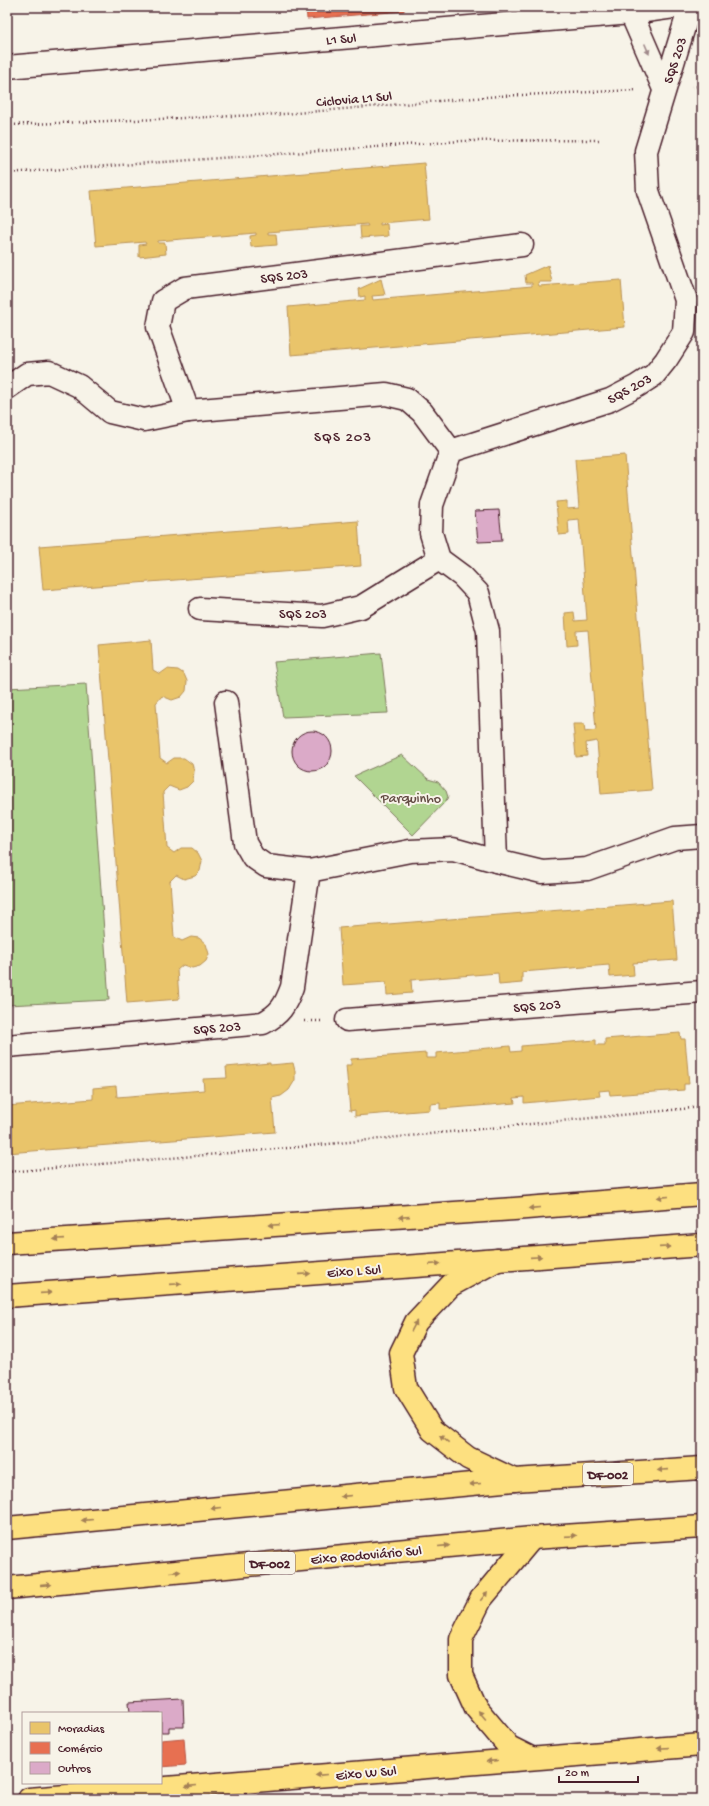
<svg xmlns="http://www.w3.org/2000/svg" width="709" height="1806" viewBox="0 0 709 1806" font-family="'Gochi Hand',sans-serif">
<style>
.green{fill:#b1d591;stroke:#7e7a5e}
.homes{fill:#e9c46a;stroke:#b99257}
.shops{fill:#e76f51;stroke:#b85746}
.building{fill:#dbaac8;stroke:#4a1f2b}
.lines{fill:none;stroke-linecap:round;stroke-linejoin:round}
.minor-casing{stroke:#4a1f2b;stroke-width:25}
.tertiary-casing{stroke:#4a1f2b;stroke-width:25}
.primary-casing{stroke:#4a1f2b;stroke-width:25}
.trunk-casing{stroke:#4a1f2b;stroke-width:25}
.path{stroke:#4a1f2b;stroke-width:2.5;stroke-dasharray:1 3;stroke-linecap:butt}
.minor{stroke:#f7f3e8;stroke-width:22}
.tertiary{stroke:#f7f3e8;stroke-width:22}
.primary{stroke:#fde080;stroke-width:22}
.trunk{stroke:#fde080;stroke-width:22}
.oneway{fill:#a0898a}
.oneway2{fill:#a48056}
.labels{text-anchor:middle;stroke-width:4;stroke-linejoin:round;paint-order:stroke}
.shield{fill:#f7f3e8;stroke:#7e5f64;stroke-width:1}
.shield-label{font-size:13px;font-weight:bold;fill:#4a1f2b}
.street-label{font-size:14px;fill:#4a1f2b;stroke:#f7f3e8}
.park-label{font-size:14px;fill:#644c44;stroke:#f7f3e8}
.neighbourhood-label{font-size:15px;letter-spacing:1px;fill:#4a1f2b;stroke:#f7f3e8}
</style>
<rect width="100%" height="100%" fill="#f7f3e8"/>
<filter id="ink" filterUnits="userSpaceOnUse"><feTurbulence type="fractalNoise" baseFrequency=".025" numOctaves="2"/><feDisplacementMap in="SourceGraphic" scale="8" xChannelSelector="R" yChannelSelector="G"/><feConvolveMatrix kernelMatrix="1 2 1 2 8 2 1 2 1" color-interpolation-filters="sRGB"/></filter>
<g filter="url(#ink)">
<g class="green">
<polygon points="381,653 388,713 283,717 274,662"/>
<polygon points="86,684 109,1000 7,1005 7,688"/>
<polygon points="402,755 428,779 438,782 446,791 448,797 445,802 413,835 354,776"/>
</g>
<g class="homes">
<polygon points="424,163 429,219 380,223 380,225 387,224 388,236 361,238 360,226 368,226 367,224 268,232 268,234 276,234 277,245 251,247 250,236 256,235 256,233 158,241 158,243 165,243 166,254 139,257 139,245 146,244 145,242 96,246 91,191"/>
<polygon points="548,265 552,282 538,282 539,286 621,280 625,327 291,355 288,307 365,300 365,296 360,297 359,289 381,279 385,295 372,296 373,300 532,286 532,283 526,283 525,275"/>
<polygon points="625,455 652,790 601,794 597,741 586,743 587,756 576,757 573,724 584,724 585,732 596,730 588,630 576,631 577,645 567,646 565,613 574,612 575,621 587,620 579,519 568,520 569,534 559,535 556,502 567,501 567,509 579,508 575,459"/>
<polygon points="358,521 361,566 43,590 39,546"/>
<polygon points="151,640 153,670 160,674 167,669 178,670 184,674 187,681 186,691 181,697 172,700 162,696 156,703 160,758 167,763 174,758 184,758 192,764 194,771 193,781 187,787 179,790 169,786 163,792 167,848 174,853 181,848 192,848 198,853 202,861 200,871 195,876 184,879 176,875 170,881 174,937 182,941 191,937 199,938 206,944 209,954 206,961 200,966 192,968 183,965 177,970 179,999 127,1003 99,645"/>
<polygon points="672,901 677,960 633,963 634,975 610,977 609,965 522,972 522,983 499,985 498,973 411,980 412,993 387,995 386,982 343,985 339,928"/>
<polygon points="680,1033 681,1039 685,1039 689,1084 684,1084 684,1090 610,1095 609,1090 599,1091 600,1096 524,1103 524,1097 514,1098 515,1103 440,1109 440,1103 430,1104 430,1110 355,1116 355,1110 350,1111 346,1065 351,1065 351,1059 426,1053 426,1058 436,1058 436,1053 510,1046 511,1052 521,1051 521,1046 596,1040 596,1045 605,1045 605,1039"/>
<polygon points="270,1063 270,1065 293,1063 295,1071 295,1080 289,1090 281,1096 272,1098 275,1132 7,1153 7,1106 93,1099 93,1088 116,1086 117,1097 204,1090 203,1079 227,1078 226,1067"/>
</g>
<g class="shops">
<polygon points="306,7 404,7 404,11 307,19"/>
<polygon points="184,1738 186,1765 161,1767 161,1740"/>
</g>
<g class="building">
<polygon points="499,510 502,541 478,542 475,511"/>
<circle cx="312" cy="751" r="20"/>
<polygon points="183,1699 184,1727 169,1727 169,1732 161,1732 161,1713 130,1713 129,1702"/>
</g>
<g class="lines">
<g class="minor-casing">
<g id="minor">
<polyline points="631,13 664,89"/>
<polyline points="7,388 27,374 49,372 79,386 110,412 144,420 188,411"/>
<polyline points="451,451 422,412 407,399 386,394 188,411 158,327 163,301 185,288 522,245"/>
<polyline points="200,609 322,616 361,607 439,559"/>
<polyline points="226,702 245,843 253,857 266,866 309,871"/>
<polyline points="496,861 542,872 587,869 675,838 702,836"/>
<polyline points="347,1020 702,992"/>
<path d="M7 1046 263 1023C280 1014 285 1006 292 987L309 871 410 851 453 849 496 861 488 631 478 593 462 576 439 559 431 533 432 505 451 451 610 400 637 386 654 375 666 360 684 332 686 300 648 191 646 151 690 7"/>
</g>
</g>
<g class="tertiary-casing">
<polyline id="tertiary" points="7,67 631,13 674,7"/>
</g>
<g class="primary-casing">
<g id="primary">
<polyline points="7,1243 514,1209 702,1194"/>
<polyline points="7,1296 702,1245"/>
<polyline points="29,1799 702,1745"/>
</g>
</g>
<g class="trunk-casing">
<g id="trunk">
<polyline points="497,1260 451,1285 416,1322 401,1353 406,1388 432,1430 468,1458 514,1480"/>
<polyline points="7,1528 514,1480 702,1468"/>
<polyline points="7,1588 532,1538 702,1527"/>
<polyline points="531,1758 509,1747 476,1708 461,1675 461,1639 481,1599 532,1538"/>
</g>
</g>
<g class="path">
<polyline points="692,87 702,86"/>
<polyline points="7,125 284,114 499,96 637,90"/>
<polyline points="7,173 462,141 599,140"/>
<polyline points="304,1021 323,1021"/>
<polyline points="7,1172 288,1148 702,1107"/>
</g>
<use href="#minor" class="minor"/>
<use href="#tertiary" class="tertiary"/>
<use href="#primary" class="primary"/>
<use href="#trunk" class="trunk"/>
</g>
<defs><path id="oneway-solid" d="M-6-.8H1V-3.2L6.5 0L1 3.2V.8H-6Z"/></defs>
<use class="oneway" href="#oneway-solid" transform="translate(647 49) rotate(67)"/>
<g class="oneway2">
<use href="#oneway-solid" transform="translate(663 1197) rotate(175)"/>
<use href="#oneway-solid" transform="translate(534 1208) rotate(175)"/>
<use href="#oneway-solid" transform="translate(404 1217) rotate(176)"/>
<use href="#oneway-solid" transform="translate(274 1225) rotate(176)"/>
<use href="#oneway-solid" transform="translate(59 1239) rotate(176)"/>
<use href="#oneway-solid" transform="translate(665 1247) rotate(-4)"/>
<use href="#oneway-solid" transform="translate(536 1257) rotate(-4)"/>
<use href="#oneway-solid" transform="translate(435 1264) rotate(-4)"/>
<use href="#oneway-solid" transform="translate(305 1274) rotate(-4)"/>
<use href="#oneway-solid" transform="translate(176 1284) rotate(-4)"/>
<use href="#oneway-solid" transform="translate(46 1293) rotate(-4)"/>
<use href="#oneway-solid" transform="translate(414 1326) rotate(-62)"/>
<use href="#oneway-solid" transform="translate(444 1439) rotate(-142)"/>
<use href="#oneway-solid" transform="translate(663 1470) rotate(176)"/>
<use href="#oneway-solid" transform="translate(475 1484) rotate(175)"/>
<use href="#oneway-solid" transform="translate(346 1496) rotate(175)"/>
<use href="#oneway-solid" transform="translate(216 1508) rotate(175)"/>
<use href="#oneway-solid" transform="translate(87 1520) rotate(175)"/>
<use href="#oneway-solid" transform="translate(571 1536) rotate(-4)"/>
<use href="#oneway-solid" transform="translate(444 1546) rotate(-5)"/>
<use href="#oneway-solid" transform="translate(175 1572) rotate(-5)"/>
<use href="#oneway-solid" transform="translate(46 1585) rotate(-5)"/>
<use href="#oneway-solid" transform="translate(484 1596) rotate(-52)"/>
<use href="#oneway-solid" transform="translate(482 1715) rotate(-130)"/>
<use href="#oneway-solid" transform="translate(663 1748) rotate(176)"/>
<use href="#oneway-solid" transform="translate(492 1761) rotate(175)"/>
<use href="#oneway-solid" transform="translate(321 1775) rotate(175)"/>
<use href="#oneway-solid" transform="translate(191 1786) rotate(175)"/>
</g>
</g>
<g class="labels">
<g class="shield">
<rect x="583" y="1463" width="50" height="22" rx="3"/>
<rect x="245" y="1552" width="50" height="22" rx="3"/>
</g>
<g class="shield-label">
<text x="608" y="1479">DF-002</text>
<text x="270" y="1568">DF-002</text>
</g>
<g class="street-label">
<text transform="translate(341 38) rotate(-5)" y="5">L1 Sul</text>
<text transform="translate(674 60) rotate(-72)" y="5">SQS 203</text>
<text transform="translate(354 98) rotate(-5)" y="5">Ciclovia L1 Sul</text>
<text transform="translate(284 275) rotate(-7)" y="5">SQS 203</text>
<text transform="translate(629 388) rotate(-29)" y="5">SQS 203</text>
<text x="303" y="618">SQS 203</text>
<text transform="translate(537 1005) rotate(-5)" y="5">SQS 203</text>
<text transform="translate(217 1027) rotate(-5)" y="5">SQS 203</text>
<text transform="translate(354 1270) rotate(-4)" y="5">Eixo L Sul</text>
<text transform="translate(366 1554) rotate(-5)" y="5">Eixo Rodoviário Sul</text>
<text transform="translate(366 1772) rotate(-5)" y="5">Eixo W Sul</text>
</g>
<g class="park-label">
<text x="411" y="802">Parquinho</text>
</g>
<g class="neighbourhood-label">
<text x="343" y="441">SQS 203</text>
</g>
</g>
<rect width="709" height="1806" fill="none" stroke="#f7f3e8" stroke-width="24"/>
<rect x="12" y="12" width="685" height="1782" fill="none" stroke="#4a1f2b" stroke-width="1.5" filter="url(#ink)"/>
<rect x="22" y="1712" width="140" height="72" fill="#f7f3e8" stroke="#b29e9c"/>
<rect x="30" y="1722" width="20" height="12" fill="#e9c46a" stroke="#b29e9c"/>
<text x="58" y="1732" font-size="12" fill="#4a1f2b">Moradias</text>
<rect x="30" y="1742" width="20" height="12" fill="#e76f51" stroke="#b29e9c"/>
<text x="58" y="1752" font-size="12" fill="#4a1f2b">Comércio</text>
<rect x="30" y="1762" width="20" height="12" fill="#dbaac8" stroke="#b29e9c"/>
<text x="58" y="1772" font-size="12" fill="#4a1f2b">Outros</text>
<path d="M559 1776v6h79v-6" fill="none" stroke="#4a1f2b" stroke-width="2"/>
<text x="565" y="1776" font-size="12" fill="#4a1f2b" stroke="#f7f3e8" stroke-width="3" paint-order="stroke">20 m</text>
</svg>
